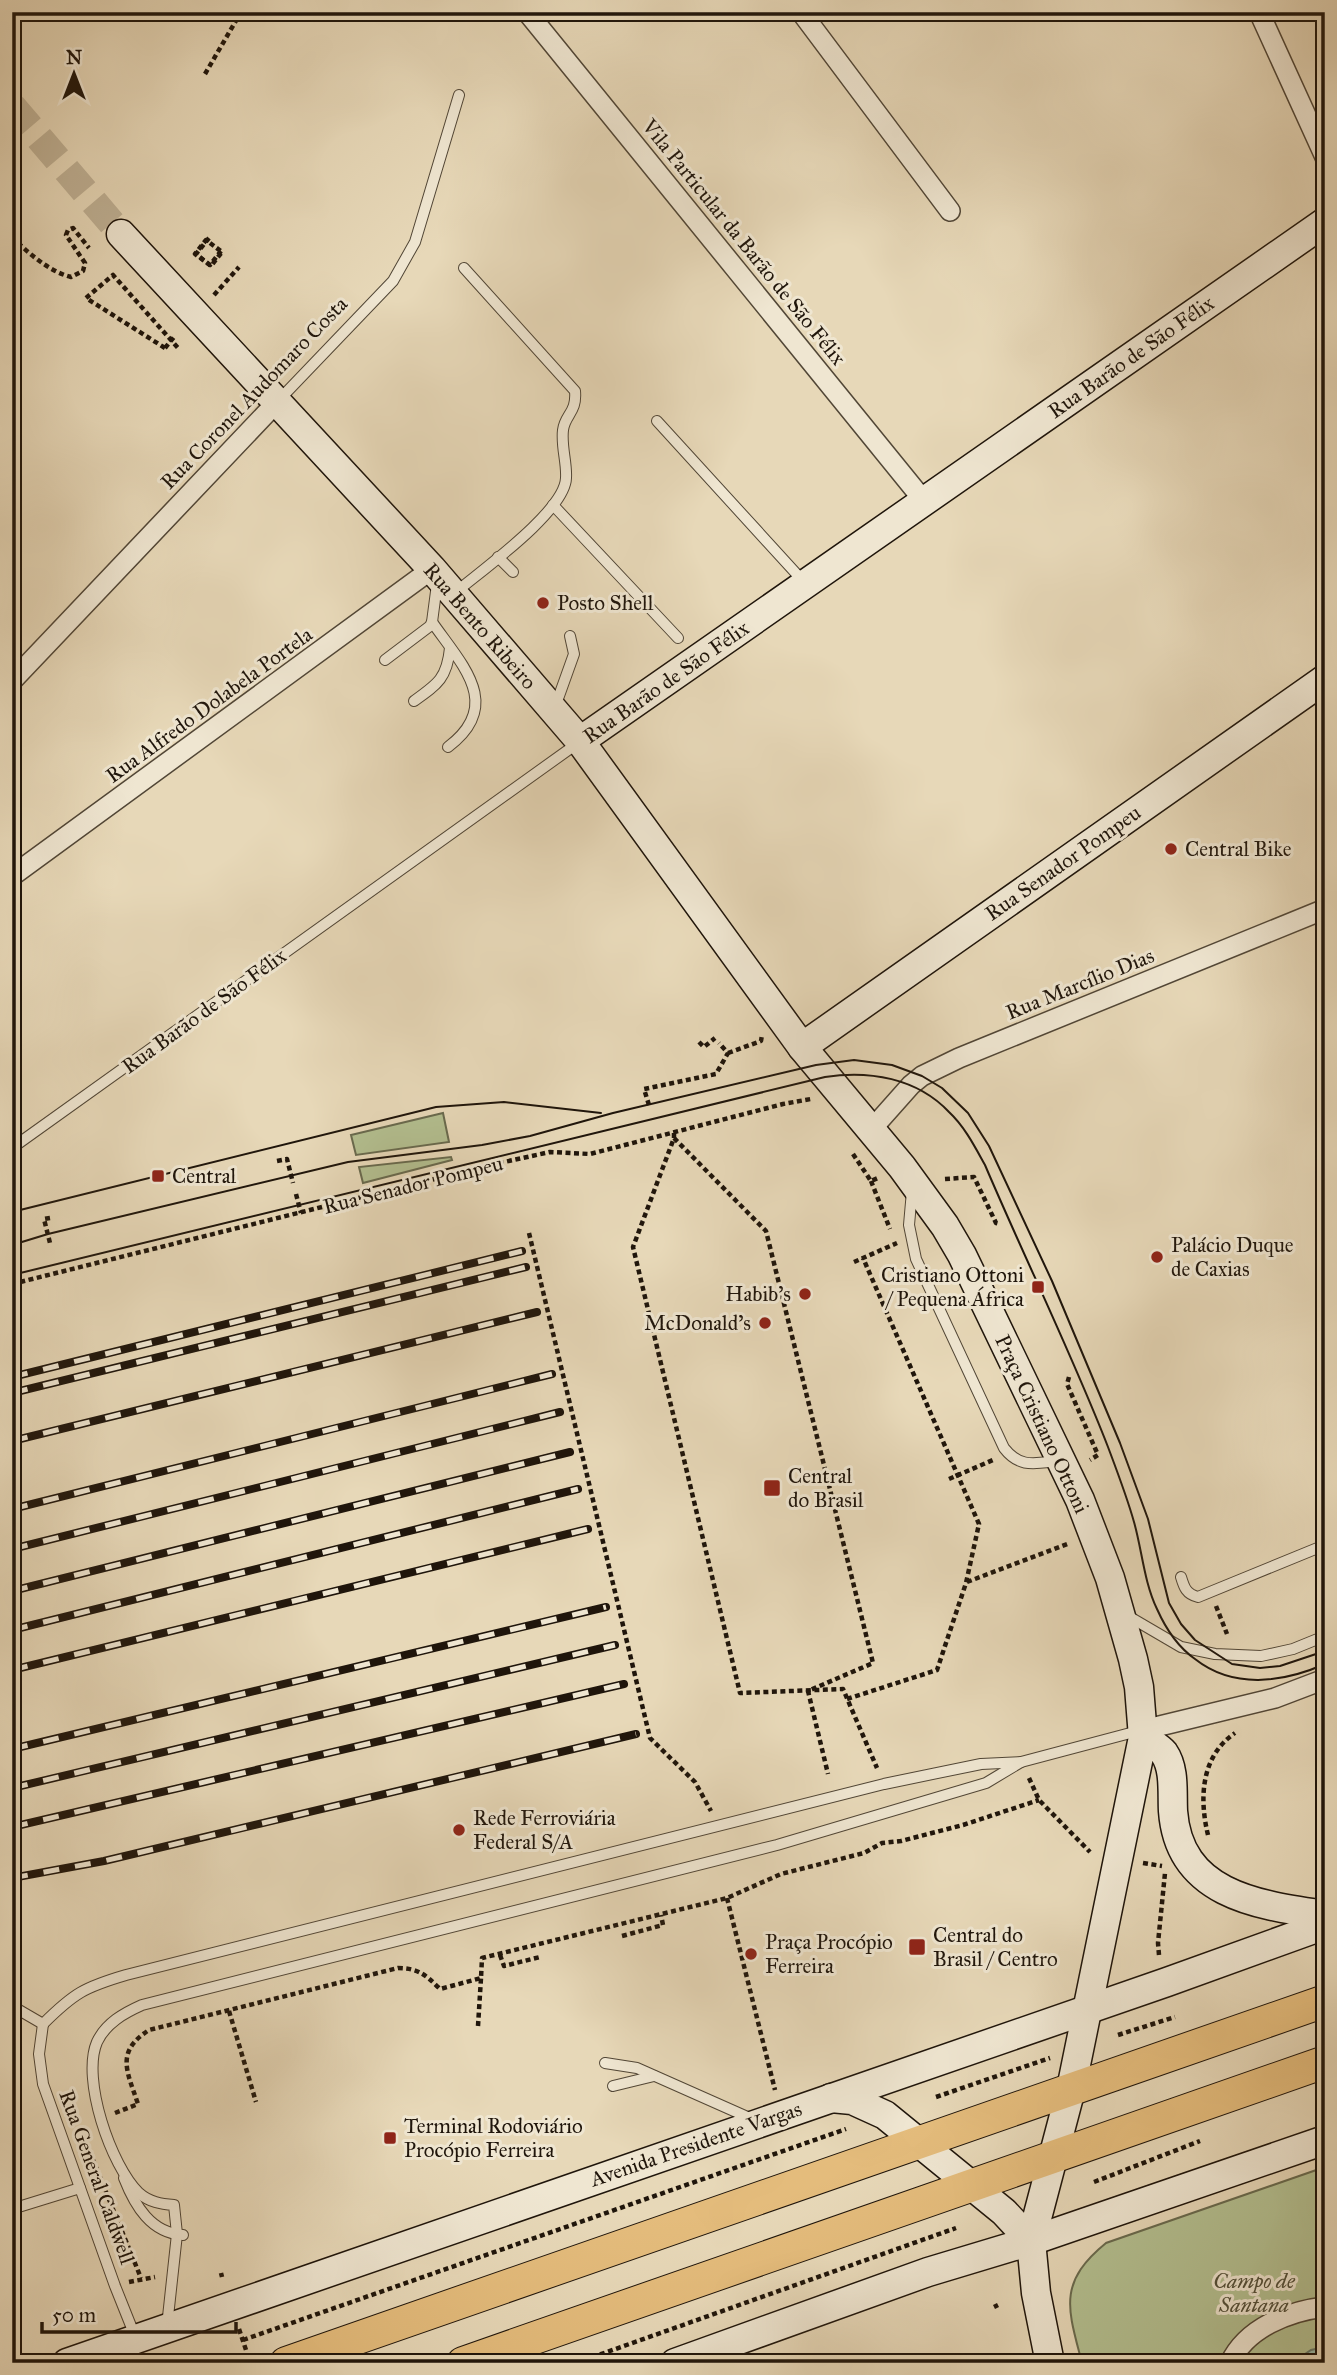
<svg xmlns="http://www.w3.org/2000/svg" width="1337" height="2375" viewBox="0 0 1337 2375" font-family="'IM FELL Great Primer',serif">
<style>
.green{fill:#b3bf90;stroke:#696a4e;stroke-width:2}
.water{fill:#98bba9;stroke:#68796a;stroke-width:2}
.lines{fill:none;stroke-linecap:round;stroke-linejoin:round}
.secondary-tunnel{stroke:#bfb195;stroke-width:28;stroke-dasharray:28 14;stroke-linecap:butt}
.lane-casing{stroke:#514636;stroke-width:12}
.street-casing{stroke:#514636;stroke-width:22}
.secondary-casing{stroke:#1f150b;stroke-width:31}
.primary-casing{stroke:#1f150b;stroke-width:34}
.path{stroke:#1f150b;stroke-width:4.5;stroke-dasharray:5 3.5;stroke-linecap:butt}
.lane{stroke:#efe6d1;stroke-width:10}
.street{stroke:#efe6d1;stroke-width:19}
.secondary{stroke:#efe6d1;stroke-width:28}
.primary{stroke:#e4bc7c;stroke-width:32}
.tram{stroke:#1f150b;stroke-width:2}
.rail-casing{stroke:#1f150b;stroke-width:8}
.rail{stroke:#efe6d1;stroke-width:5;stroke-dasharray:16;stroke-linecap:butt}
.path-bridge{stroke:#1f150b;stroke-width:4.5;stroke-dasharray:5 3.5;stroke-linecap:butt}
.poi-dot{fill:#8f2418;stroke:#efe6d1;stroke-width:2.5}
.labels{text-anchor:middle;stroke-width:6;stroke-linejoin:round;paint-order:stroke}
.street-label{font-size:21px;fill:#1f150b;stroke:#efe6d1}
.poi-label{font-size:21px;fill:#1f150b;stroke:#efe6d1;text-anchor:start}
.park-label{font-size:21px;font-style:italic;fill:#53503a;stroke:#efe6d1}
</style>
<rect width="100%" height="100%" fill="#e7d8b8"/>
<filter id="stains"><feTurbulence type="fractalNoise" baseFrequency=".00286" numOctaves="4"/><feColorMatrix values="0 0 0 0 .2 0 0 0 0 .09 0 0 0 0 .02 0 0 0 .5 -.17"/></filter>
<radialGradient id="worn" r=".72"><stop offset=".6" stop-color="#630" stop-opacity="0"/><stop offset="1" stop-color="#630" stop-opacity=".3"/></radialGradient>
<g class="green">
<polygon points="443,1113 449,1142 356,1155 351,1135"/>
<polygon points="451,1157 452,1160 363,1183 359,1167"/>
<path d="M1325 2167V2363H1082C1068 2309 1057 2283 1106 2243Z"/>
</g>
<polygon class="water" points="1325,2347 1325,2363 1292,2363 1311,2350"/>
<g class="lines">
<polyline class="secondary-tunnel" points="12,106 121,234"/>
<g class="lane-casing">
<g id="lane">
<polyline points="279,400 393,281 415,242 459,95"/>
<polyline points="657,421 803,581"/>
<polyline points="553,505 678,638"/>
<polyline points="498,557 513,572"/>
<path d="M456 592C482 570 565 511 566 478 567 462 561 447 563 430 565 414 577 413 575 391L464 268"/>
<path d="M432 622C462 665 504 705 448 747"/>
<polyline points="385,660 430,626 432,622 437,584"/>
<path d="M414 701C438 684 447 678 450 648"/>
<polyline points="555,707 574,654 570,636"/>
<polyline points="12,1148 578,743"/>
<path d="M912 1191 909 1225 916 1259 1004 1448C1020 1469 1036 1463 1059 1461"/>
<path d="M1181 1577C1184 1587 1186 1594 1198 1597L1325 1545"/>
<polyline points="1128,1616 1181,1647 1215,1654 1261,1656 1293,1649 1325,1636"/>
<polyline points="12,2006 43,2024"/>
<path d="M43 2024C74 1993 85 1987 126 1975L884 1784 981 1764 1021 1762 1138 1731"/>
<polyline points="43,2024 39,2054 43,2084 115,2286 135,2336"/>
<polyline points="605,2063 637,2068 752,2119"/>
<polyline points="613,2086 654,2076"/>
<path d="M124 2178C135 2206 151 2233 183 2235"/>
<polyline points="12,2209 80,2188"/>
<polyline points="12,2276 15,2275"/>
<path d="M167 2326 177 2234 174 2205C161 2204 149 2202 139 2193 111 2166 81 2079 97 2042 106 2023 124 2013 142 2005L777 1845 986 1783 1021 1762"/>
</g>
</g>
<g class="street-casing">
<g id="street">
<polyline points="527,12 924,501"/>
<polyline points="801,12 950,211"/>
<polyline points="1259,12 1325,157"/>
<polyline points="12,681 277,402"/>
<polyline points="12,876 432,569"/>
<polyline points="871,1130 911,1085 922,1076 959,1058 1325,909"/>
<polyline points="1143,1730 1275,1698 1325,1679"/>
<path d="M1230 2363C1246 2328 1289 2311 1325 2307"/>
</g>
</g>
<g class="secondary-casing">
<g id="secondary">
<polyline points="121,234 432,569 580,741 802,1047 902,1167 945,1226 962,1255 1080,1500 1110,1578 1133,1659 1139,1687 1143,1737 1071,2089 1031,2241 1036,2293 1050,2363"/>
<polyline points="580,741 1325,222"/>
<polyline points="802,1047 1325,679"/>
<path d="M1143 1737C1149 1742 1159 1747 1164 1753 1175 1769 1172 1792 1173 1811 1179 1895 1258 1905 1325 1915"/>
<polyline points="831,2098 852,2100 885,2115 1004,2212 1031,2241"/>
<polyline points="67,2363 1167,1982 1325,1925"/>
<polyline points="675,2363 928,2272 1031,2241 1325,2140"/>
</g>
</g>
<g class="primary-casing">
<g id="primary">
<polyline points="286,2363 1325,2001"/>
<polyline points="463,2363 1325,2062"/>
</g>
</g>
<g class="path">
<polyline points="205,74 241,12"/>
<path d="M12 237C28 253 50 272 71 277L83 271 85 263 66 235 68 230 73 228 89 248"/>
<polyline points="214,246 206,240 195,254 210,265 221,251"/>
<polyline points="214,295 239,267"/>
<polyline points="165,348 174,337"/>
<polyline points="699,1042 704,1047 715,1038"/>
<polyline points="728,1053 761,1041 762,1035"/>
<polyline points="649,1105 644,1089 716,1074 728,1053 719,1043"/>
<polyline points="674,1133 674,1138 633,1247 740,1693 843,1689 877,1768"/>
<polyline points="674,1138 766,1231 873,1663 808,1691 828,1774"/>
<polyline points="853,1154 871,1181 878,1178"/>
<polyline points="277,1161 287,1159 293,1183"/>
<polyline points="945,1179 974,1177 996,1223 1000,1224"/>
<polyline points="871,1181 890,1229"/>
<polyline points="296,1194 301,1213"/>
<polyline points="50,1218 44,1219 50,1243"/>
<polyline points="529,1233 650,1738 695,1782 711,1811"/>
<polyline points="854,1262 897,1243"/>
<polyline points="12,1284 495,1164 550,1152 590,1154 783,1104 811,1099"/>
<polyline points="1069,1377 1067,1384 1098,1455 1090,1460"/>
<polyline points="949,1479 993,1460"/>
<polyline points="967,1582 1070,1543"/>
<polyline points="1216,1606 1227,1634"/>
<polyline points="847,1699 937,1670 966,1583 979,1524 863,1258"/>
<polyline points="1029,1778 1039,1800 1090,1852"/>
<path d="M1208 1835C1199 1798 1201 1756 1235 1733"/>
<polyline points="1143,1863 1162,1866"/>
<polyline points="727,1898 775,2090"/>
<polyline points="622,1936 663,1925 661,1915"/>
<polyline points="500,1955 504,1966 540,1957"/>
<polyline points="1159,1955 1158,1943 1165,1873"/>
<polyline points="229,2011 256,2102"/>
<polyline points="478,2026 481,1978"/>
<polyline points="1118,2035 1175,2017"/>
<polyline points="936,2097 1050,2058"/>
<path d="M115 2113 138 2104C127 2071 115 2052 149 2030L398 1968C418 1968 426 1975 440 1989L481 1978 482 1958 727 1898 781 1874 864 1853 882 1843 901 1841 963 1825 1039 1800"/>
<polyline points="80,2128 141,2278"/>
<polyline points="1094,2182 1200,2141"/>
<polyline points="221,2273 222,2277"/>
<polyline points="129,2282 155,2277"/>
<polyline points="994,2307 998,2305"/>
<polyline points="239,2329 246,2350"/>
<polyline points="243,2340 846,2129"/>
<polyline points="576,2363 956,2228"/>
</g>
<use href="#lane" class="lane"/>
<use href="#street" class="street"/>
<use href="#secondary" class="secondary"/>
<use href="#primary" class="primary"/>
<g class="tram">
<polyline points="12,1212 436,1107 504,1102 601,1113"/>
<polyline points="12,1245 48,1234 348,1162 482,1145 530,1136 613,1113 816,1065 854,1060 892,1065 922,1076 942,1088 968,1113 989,1146 1052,1281 1120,1443 1148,1519 1169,1603 1181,1624 1195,1640 1232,1664 1260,1668 1280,1666 1325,1651"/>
<path d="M12 1275 825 1077C869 1070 917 1078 949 1112 965 1127 975 1147 985 1165 1025 1259 1071 1352 1108 1447 1117 1471 1127 1497 1134 1522 1142 1550 1144 1582 1157 1609 1165 1627 1178 1647 1195 1659 1233 1689 1282 1683 1325 1664"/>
</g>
<g class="rail-casing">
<g id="rail">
<polyline points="12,1377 522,1251"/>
<polyline points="12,1393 526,1267"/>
<polyline points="12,1441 537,1312"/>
<polyline points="12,1509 552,1374"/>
<polyline points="12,1549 560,1412"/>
<polyline points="12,1591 570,1452"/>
<polyline points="12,1630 578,1489"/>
<polyline points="12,1670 588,1529"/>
<polyline points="12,1749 606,1607"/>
<polyline points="12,1788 615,1645"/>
<polyline points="12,1827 624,1684"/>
<polyline points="12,1878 104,1861 636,1734"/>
</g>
</g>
<use href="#rail" class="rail"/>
<g class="path-bridge">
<polyline points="209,238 196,254 211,266 222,252 214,246"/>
<polyline points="165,348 86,298 113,275 179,349"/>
</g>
</g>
<g class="poi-dot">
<circle cx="543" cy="603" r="7"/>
<circle cx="1171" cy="849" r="7"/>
<rect x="151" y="1169" width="14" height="14" rx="3.5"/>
<circle cx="1157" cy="1257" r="7"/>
<rect x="1031" y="1280" width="14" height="14" rx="3.5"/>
<circle cx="805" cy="1294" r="7"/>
<circle cx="765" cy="1323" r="7"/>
<rect x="763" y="1479" width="18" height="18" rx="3.5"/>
<circle cx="459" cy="1830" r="7"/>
<rect x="908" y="1938" width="18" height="18" rx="3.5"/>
<circle cx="751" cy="1954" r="7"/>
<rect x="383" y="2131" width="14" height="14" rx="3.5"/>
</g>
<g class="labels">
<g class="street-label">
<text transform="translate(744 242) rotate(51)" y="7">Vila Particular da Barão de São Félix</text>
<text transform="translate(1131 357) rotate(-35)" y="7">Rua Barão de São Félix</text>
<text transform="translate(254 393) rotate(-46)" y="7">Rua Coronel Audomaro Costa</text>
<text transform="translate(480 626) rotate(49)" y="7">Rua Bento Ribeiro</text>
<text transform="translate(666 682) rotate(-35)" y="7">Rua Barão de São Félix</text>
<text transform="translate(209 705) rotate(-36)" y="7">Rua Alfredo Dolabela Portela</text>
<text transform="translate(1063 863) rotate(-35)" y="7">Rua Senador Pompeu</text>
<text transform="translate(1080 984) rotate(-22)" y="7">Rua Marcílio Dias</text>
<text transform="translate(204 1011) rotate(-36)" y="7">Rua Barão de São Félix</text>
<text transform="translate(413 1185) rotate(-14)" y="7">Rua Senador Pompeu</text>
<text transform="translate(1042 1424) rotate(65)" y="7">Praça Cristiano Ottoni</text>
<text transform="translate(696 2144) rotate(-19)" y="7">Avenida Presidente Vargas</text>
<text transform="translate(97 2177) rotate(70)" y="7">Rua General Caldwell</text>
</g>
<g class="poi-label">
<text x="557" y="610">Posto Shell</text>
<text x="1185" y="856">Central Bike</text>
<text x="172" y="1183">Central</text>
<text x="1171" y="1252">Palácio Duque<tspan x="1171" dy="24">de Caxias</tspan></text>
<text x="1024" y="1282" text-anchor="end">Cristiano Ottoni<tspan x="1024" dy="24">/ Pequena África</tspan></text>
<text x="791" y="1301" text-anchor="end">Habib's</text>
<text x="751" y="1330" text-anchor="end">McDonald's</text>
<text x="788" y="1483">Central<tspan x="788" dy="24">do Brasil</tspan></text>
<text x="473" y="1825">Rede Ferroviária<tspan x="473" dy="24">Federal S/A</tspan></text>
<text x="933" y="1942">Central do<tspan x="933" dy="24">Brasil / Centro</tspan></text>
<text x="765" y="1949">Praça Procópio<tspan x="765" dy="24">Ferreira</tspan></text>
<text x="404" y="2133">Terminal Rodoviário<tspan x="404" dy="24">Procópio Ferreira</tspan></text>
</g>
<g class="park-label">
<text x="1254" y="2288">Campo de<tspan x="1254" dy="24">Santana</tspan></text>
</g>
</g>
<rect width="1337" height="2375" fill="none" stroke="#e7d8b8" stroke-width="42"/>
<rect x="14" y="14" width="1309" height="2347" fill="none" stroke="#1f150b" stroke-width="3.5"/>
<rect x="21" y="21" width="1295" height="2333" fill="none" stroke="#1f150b" stroke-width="2"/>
<g transform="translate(74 74)" stroke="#efe6d1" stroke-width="5" paint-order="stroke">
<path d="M0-5L12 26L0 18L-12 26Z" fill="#1f150b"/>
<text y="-10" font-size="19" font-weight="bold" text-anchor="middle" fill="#1f150b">N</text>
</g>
<path d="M42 2322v10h194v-10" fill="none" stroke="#1f150b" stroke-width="3.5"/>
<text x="52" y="2322" font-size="21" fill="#1f150b" stroke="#efe6d1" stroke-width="5" paint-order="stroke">50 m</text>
<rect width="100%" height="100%" filter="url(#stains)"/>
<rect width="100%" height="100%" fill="url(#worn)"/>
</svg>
